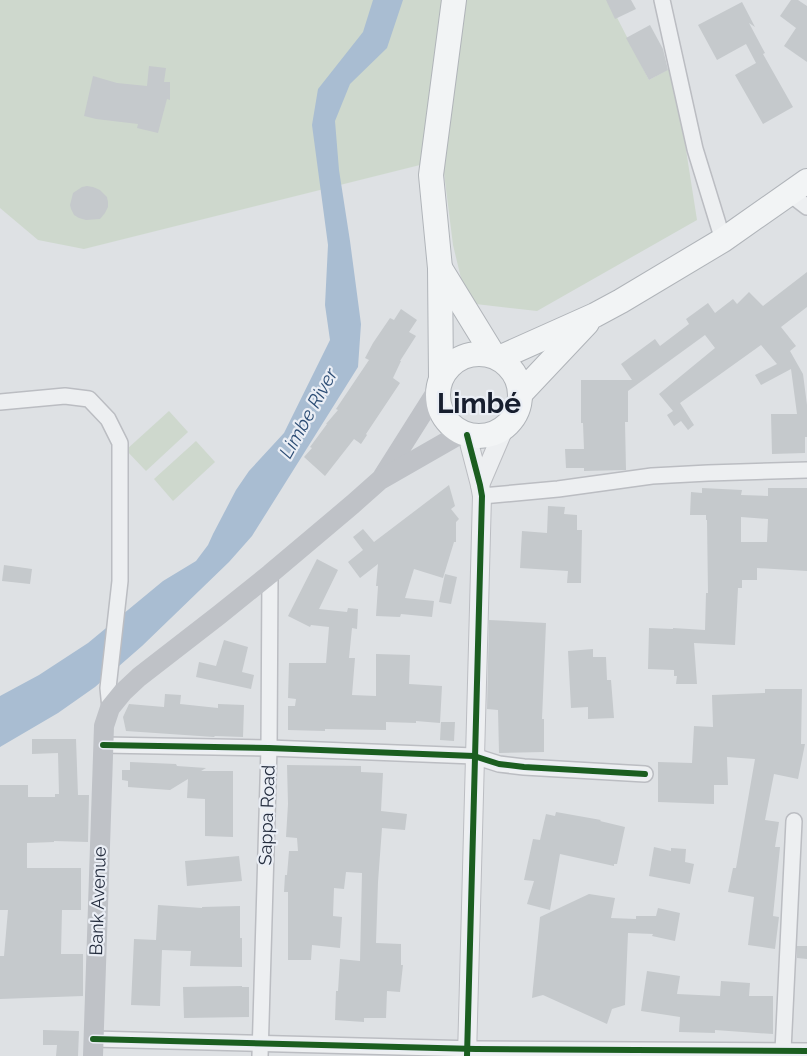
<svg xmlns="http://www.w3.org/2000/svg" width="807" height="1056" viewBox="0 0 807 1056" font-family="Raleway,sans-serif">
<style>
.green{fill:#ced8cd}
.water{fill:#a9bdd2}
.building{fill:#c5c9cc;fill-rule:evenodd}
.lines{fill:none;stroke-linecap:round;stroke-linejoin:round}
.minor-casing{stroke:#bbbdc2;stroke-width:18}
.tertiary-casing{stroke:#bbbdc2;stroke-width:20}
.trunk-casing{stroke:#b0b4b9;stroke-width:26}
.minor{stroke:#edeff1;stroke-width:15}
.tertiary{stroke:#edeff1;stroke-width:18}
.secondary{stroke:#bfc2c7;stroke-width:20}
.trunk{stroke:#f2f4f5;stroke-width:24}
.cycleway-casing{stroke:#eaeef5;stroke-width:9}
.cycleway{stroke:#1b5e20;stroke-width:6}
.labels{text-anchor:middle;stroke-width:4.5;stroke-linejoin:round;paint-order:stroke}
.street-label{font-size:18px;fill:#242d3e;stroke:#eaeef5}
.water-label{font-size:19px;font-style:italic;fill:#2b4c74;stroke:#eaeef5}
.town-label{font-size:28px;font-weight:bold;fill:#171e2e;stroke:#eaeef5}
</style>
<rect width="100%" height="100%" fill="#dee1e4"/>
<g class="green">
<polygon points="0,0 456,0 436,161 84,249 38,240 0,208"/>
<polygon points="461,0 608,0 649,80 673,67 697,220 537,311 467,303 453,245 443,165"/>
<polygon points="169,411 188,432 146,471 126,450"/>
<polygon points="196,441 215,462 173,501 154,479"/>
</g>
<polygon class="water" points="373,0 403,0 387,48 350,84 335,121 339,170 350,241 361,324 358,367 252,536 229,562 142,646 95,687 58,713 0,747 0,696 39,675 88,643 163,581 196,561 208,545 213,534 236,490 249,471 284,433 330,340 325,305 328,245 312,125 318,89 363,32"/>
<g class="building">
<polygon points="606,0 631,0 636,9 615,19"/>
<polygon points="791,0 798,0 807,6 807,62 784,46 796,28 780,16"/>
<polygon points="742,2 755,27 749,23 765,53 763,54 793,107 763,124 735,75 756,63 746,44 717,60 698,25"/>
<polygon points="650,25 663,49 668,70 649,80 626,38"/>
<polygon points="149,66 166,68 164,82 170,82 170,100 167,99 158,133 137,128 138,124 96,119 84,116 93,76 117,83 147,86"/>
<polygon points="87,186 93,187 100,190 107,197 108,202 108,207 105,213 100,219 86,220 79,218 74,215 71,209 70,205 73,193 82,187"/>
<polygon points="807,272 807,307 781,327 796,346 790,351 803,374 807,405 807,437 805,437 805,453 772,454 771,414 797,414 791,369 761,385 755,375 777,364 761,345 680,403 694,425 688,430 681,421 674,426 667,415 673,411 659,394 715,348 705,335 628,391 628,422 625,422 626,470 584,471 584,468 566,468 565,449 584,449 583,423 581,423 581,380 632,380 621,364 655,339 660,346 689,324 686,319 708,303 715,313 733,299 737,304 749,292 763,306"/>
<polygon points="401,309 417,320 409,332 416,336 400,361 401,361 393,378 400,383 366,434 367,435 361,444 354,439 325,476 304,457 312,448 310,447 327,424 326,424 338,410 336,409 369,360 365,358 373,343 390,318 394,320"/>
<polygon points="449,485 455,506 451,509 459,519 456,522 456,542 454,542 443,578 414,569 405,598 434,601 432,617 401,614 400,617 376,616 378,586 376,586 378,564 360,578 348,562 363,550 353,537 363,529 374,542"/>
<path d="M702 488 742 490 741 495 768 496V488H807V571L757 568V580H742V588H738L735 645 694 643 697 684H676L677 676H674V670L648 669 649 628 673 629V628L705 630 706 593H708L707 520H706V515H690L691 492 702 493ZM741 517 768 519 767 542H741Z"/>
<polygon points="548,506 565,507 564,514 577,515 577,530 582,530 581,583 567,583 568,571 520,568 522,531 547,533"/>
<polygon points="317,559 338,570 319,609 347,612 348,608 358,609 357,629 352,628 349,658 355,658 352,695 376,696 376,654 410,655 409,684 442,686 440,723 416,721 416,723 386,722 386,730 325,729 325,731 288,730 288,706 295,706 296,699 288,698 289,663 326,663 329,627 311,625 310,627 288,616"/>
<polygon points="4,565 32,569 30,584 2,581"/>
<polygon points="445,574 457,577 451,604 439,602"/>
<polygon points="489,620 546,623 542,719 544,719 544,752 499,753 498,710 487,709"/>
<polygon points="224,640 248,647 242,672 254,675 251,689 196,677 199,662 216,666"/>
<polygon points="593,649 593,657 606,657 607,680 611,680 614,718 588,719 588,707 571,708 568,651"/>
<polygon points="765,689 802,689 801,744 805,744 798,779 774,774 765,820 779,822 775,847 780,847 773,916 779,917 775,949 748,945 754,897 728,892 733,868 736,868 755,759 727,757 728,785 714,785 714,804 658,802 658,762 692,763 694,726 713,727 712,695 765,693"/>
<polygon points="165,694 181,695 180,704 218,708 218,704 244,705 243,737 215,736 214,737 126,731 123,717 129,704 164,707"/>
<polygon points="441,722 455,722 454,741 440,740"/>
<polygon points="32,739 76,739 78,795 89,795 88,842 54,841 54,842 27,843 27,868 81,868 81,910 62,910 61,954 83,954 83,996 0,999 0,956 4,956 8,910 0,910 0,785 28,785 28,797 55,797 55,794 59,794 58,753 32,754"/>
<polygon points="130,762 176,764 177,766 206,768 201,771 233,771 233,837 205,836 205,799 187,798 188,779 170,790 128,787 128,781 122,780 122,770 130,770"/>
<polygon points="287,765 361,766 361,772 383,773 381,811 407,814 405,830 382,828 378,882 376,943 401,944 401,965 403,965 400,992 387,991 386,1018 364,1018 364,1022 335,1020 336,991 338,991 340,959 360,961 362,873 346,872 344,889 334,888 333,916 342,917 340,948 312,945 311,960 288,960 288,892 284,892 285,875 287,875 289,851 298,851 297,838 286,837 288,804"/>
<polygon points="556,812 601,820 600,821 625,827 617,864 614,864 614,866 560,854 550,910 527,904 534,881 524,880 533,839 540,840 546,814 555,816"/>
<polygon points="654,847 671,851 671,848 686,849 685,862 694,864 690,884 649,876"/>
<polygon points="239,856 242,881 187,886 185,861"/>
<polygon points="589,894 615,898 611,918 636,919 636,916 656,916 658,908 680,913 675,941 652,936 653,934 628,933 625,1005 612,1009 607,1024 543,995 532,998 540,917"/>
<polygon points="158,905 202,908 202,907 240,906 240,938 242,938 242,967 190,966 191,951 162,950 160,1006 131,1005 134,939 156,940"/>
<polygon points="797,946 807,946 807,959 797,958"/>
<polygon points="647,971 680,976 677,994 720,996 721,981 750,983 749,996 773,996 773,1034 715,1030 715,1033 679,1032 680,1017 641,1011"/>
<polygon points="242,986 242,987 249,987 249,1017 184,1018 183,987"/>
<polygon points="43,1030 79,1031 78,1056 56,1056 57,1045 43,1045"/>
</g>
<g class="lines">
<g class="minor-casing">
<g id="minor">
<polyline points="662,0 695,149 723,240"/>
<polyline points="790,194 807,207"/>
<polyline points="0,402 65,396 89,399 108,419 120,443 120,581 108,688 110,708"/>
<polyline points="482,496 558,489 652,476 708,473 807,470"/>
<polyline points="103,745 269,748 474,756 499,764 524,767 645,774"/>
<polyline points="93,1039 476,1049 807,1051"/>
<polyline points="783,1051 794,821"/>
<polyline points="260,1056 269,748 270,574"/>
</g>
</g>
<g class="tertiary-casing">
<g id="tertiary">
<polyline points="480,485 504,429"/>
<polyline points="467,1056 482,496 480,485 467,435"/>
</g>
</g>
<g class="trunk-casing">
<g id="trunk">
<polyline points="440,268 494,356"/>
<circle cx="479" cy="395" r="41"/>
<polyline points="499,358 595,315 621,301 723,240 807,181"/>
<polyline points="441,378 440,268 431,175 454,0"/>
<polyline points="521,393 587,323"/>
</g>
</g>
<use href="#minor" class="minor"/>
<use href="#tertiary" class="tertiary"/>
<g class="secondary">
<polyline points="383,476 438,389"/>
<polyline points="93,1056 104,726 110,708 123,692 139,677 219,615 270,574 353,504 380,480 462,433"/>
</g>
<use href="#trunk" class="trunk"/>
<g class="cycleway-casing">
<g id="cycleway">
<polyline points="103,745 269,748 474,756 499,764 524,767 645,774"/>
<polyline points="93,1039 476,1049 807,1051"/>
<polyline points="467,1056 482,496 480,485 467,435"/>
</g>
</g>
<use href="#cycleway" class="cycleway"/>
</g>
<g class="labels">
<g class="street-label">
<text transform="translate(267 815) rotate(-88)" y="6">Sappa Road</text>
<text transform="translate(98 901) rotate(-88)" y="6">Bank Avenue</text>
</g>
<g class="water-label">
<text transform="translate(308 413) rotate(-61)" y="7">Limbe River</text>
</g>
<g class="town-label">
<text x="479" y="413">Limbé</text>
</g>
</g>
</svg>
